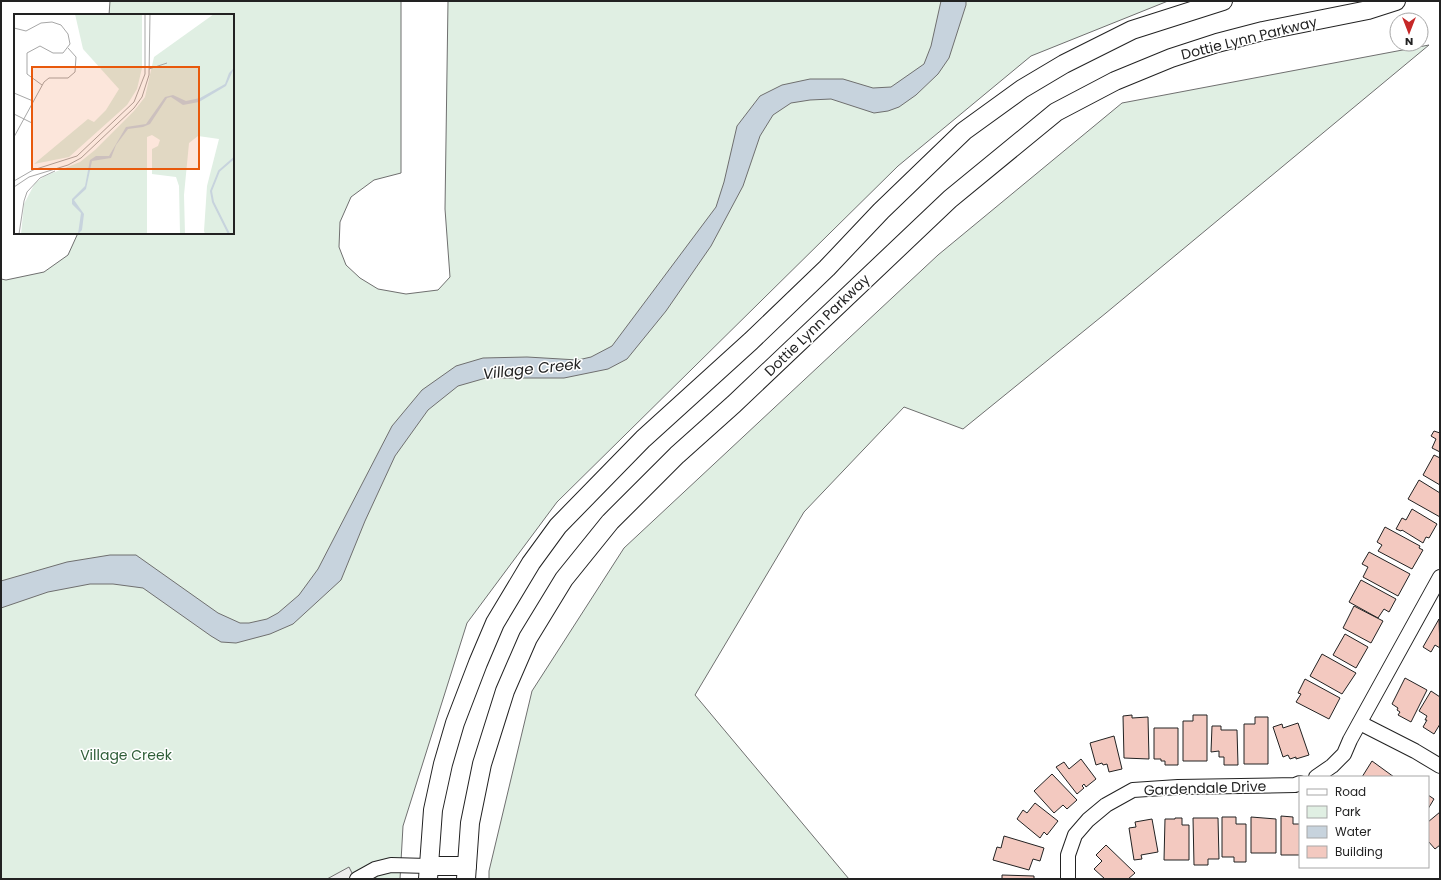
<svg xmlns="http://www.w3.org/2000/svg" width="1441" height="880" viewBox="0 0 1441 880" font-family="Poppins,sans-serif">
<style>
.green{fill:#e0efe3;stroke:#6f6f6f}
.parking{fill:#ededed;stroke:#6f6f6f}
.water{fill:#c7d3dd;stroke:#6f6f6f}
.building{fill:#f3c9c0;stroke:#222}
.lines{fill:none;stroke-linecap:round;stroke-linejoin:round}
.minor-casing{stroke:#222;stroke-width:16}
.major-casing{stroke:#222;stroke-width:20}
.minor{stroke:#fff;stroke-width:14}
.major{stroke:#fff;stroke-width:18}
.labels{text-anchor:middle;stroke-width:3;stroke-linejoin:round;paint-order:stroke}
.street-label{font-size:14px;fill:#222;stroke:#fff}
.park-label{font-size:14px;fill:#2f5e38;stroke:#fff}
.water-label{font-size:15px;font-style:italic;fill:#222;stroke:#fff}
.inset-river{fill:none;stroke:#c7d3dd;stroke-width:2}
.inset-road{fill:none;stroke:#a7a7a7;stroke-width:1}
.view{fill:#e8590c;fill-opacity:0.15;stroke:#e8590c;stroke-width:2}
.inset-edge{fill:none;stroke:#222;stroke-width:2}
</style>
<rect width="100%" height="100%" fill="#fff"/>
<g class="green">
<polygon points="110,1 401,1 401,173 374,180 351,197 340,222 339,247 346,265 360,278 378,289 406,294 438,290 450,277 445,209 448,1 1168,1 1031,56 898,166 557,502 467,623 403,826 400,879 1,879 1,279 6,280 44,272 68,255 78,233 233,233 233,15 109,15"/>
<polygon points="1429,45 1106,313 963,429 904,407 804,512 695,695 849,879 489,879 489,871 532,691 624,548 938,255 1122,103"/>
</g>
<polygon class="parking" points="349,867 355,879 327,879"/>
<polygon class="water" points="941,1 966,1 966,5 949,58 938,74 916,95 899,107 888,111 874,113 831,99 810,100 791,103 773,115 760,136 743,186 711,246 666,311 627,359 608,369 564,378 486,378 458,386 428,410 395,456 365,521 341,580 293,624 270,634 236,643 221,642 211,636 143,588 113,584 90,584 48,592 1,608 1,581 67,562 110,555 136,555 218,613 240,623 249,623 267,619 278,613 299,595 318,569 392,426 422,390 456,366 483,358 527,357 578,360 591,357 612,346 716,207 724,182 737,126 760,96 782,85 810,79 843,79 873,88 891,87 924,64 931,46"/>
<g class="building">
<polygon points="1434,431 1440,433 1440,452 1432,448 1436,439 1431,436"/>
<polygon points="1434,455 1440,458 1440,485 1423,475"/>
<polygon points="1419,480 1440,493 1440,517 1408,499"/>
<polygon points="1412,509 1437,524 1429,538 1426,537 1423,543 1402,530 1401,531 1396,529 1402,518 1406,520"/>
<polygon points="1385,527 1420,546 1419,548 1423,550 1412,569 1378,551 1382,545 1377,542"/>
<polygon points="1369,552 1410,574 1398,596 1363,577 1368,567 1362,564"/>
<polygon points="1361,580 1396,599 1389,612 1384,609 1378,618 1349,602"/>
<polygon points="1354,606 1383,621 1371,643 1343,628"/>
<polygon points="1439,619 1440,648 1435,645 1431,652 1423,647"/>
<polygon points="1345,634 1368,647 1356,668 1333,655"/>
<polygon points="1322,654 1356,673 1342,694 1310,676"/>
<polygon points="1405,678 1427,690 1411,722 1398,715 1400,712 1397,710 1398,708 1392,704"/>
<polygon points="1305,679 1340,698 1329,719 1296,702 1301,694 1298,693"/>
<polygon points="1431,691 1440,697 1440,724 1434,734 1423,727 1427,720 1425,720 1427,716 1419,711"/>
<polygon points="1132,715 1132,718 1148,717 1149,759 1124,758 1123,716"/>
<polygon points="1193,715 1207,715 1207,761 1183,761 1183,721 1193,721"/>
<polygon points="1255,717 1268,717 1268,764 1244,764 1244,724 1255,724"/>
<polygon points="1298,723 1309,755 1296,759 1296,757 1290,759 1288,755 1283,757 1273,727 1282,724 1283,728"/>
<polygon points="1212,726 1221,726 1221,730 1237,730 1238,765 1224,765 1224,757 1219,757 1219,751 1211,752"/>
<polygon points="1154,728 1178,728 1178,765 1165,765 1165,761 1161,761 1161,759 1154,759"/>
<polygon points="1114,736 1122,769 1109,772 1107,764 1103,765 1102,763 1096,765 1090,743"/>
<polygon points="1081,759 1096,779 1086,787 1084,784 1082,786 1084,788 1077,794 1056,767 1064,762 1069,769"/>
<polygon points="1372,761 1394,777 1362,777"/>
<polygon points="1052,774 1077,800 1067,809 1063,805 1054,813 1034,791"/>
<polygon points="1428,795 1434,799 1428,809"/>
<polygon points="1035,803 1058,821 1047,835 1044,832 1040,838 1017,819 1023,810 1027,813"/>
<polygon points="1440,812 1440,845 1435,849 1428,841 1428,822"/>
<polygon points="1281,816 1293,817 1293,824 1300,824 1300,855 1281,855"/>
<polygon points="1222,817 1236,817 1236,824 1246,824 1246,862 1234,862 1234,857 1222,857"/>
<polygon points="1251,817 1276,819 1276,853 1251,853"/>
<polygon points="1175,818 1182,818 1182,825 1189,825 1189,860 1164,860 1165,819 1175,819"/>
<polygon points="1193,818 1218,818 1219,859 1208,859 1208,865 1194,865"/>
<polygon points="1152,819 1158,852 1141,855 1142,859 1134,860 1129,828 1136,827 1135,822"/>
<polygon points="1004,836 1044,848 1040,861 1033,859 1029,870 993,860 997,847 1001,848"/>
<polygon points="1106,845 1135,873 1128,879 1105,879 1094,869 1102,861 1096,855"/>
<polygon points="1002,875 1034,876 1034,879 1002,879"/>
</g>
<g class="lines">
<g class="minor-casing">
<g id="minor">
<polyline points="1360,723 1415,751 1440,766"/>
<polyline points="1316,777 1332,766 1344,754 1350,740 1440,577"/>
<polyline points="357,879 375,869 391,865 428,866"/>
<polyline points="1068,879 1068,855 1075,835 1088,820 1106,805 1133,790 1178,787 1295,785 1300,783"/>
</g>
</g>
<g class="major-casing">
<g id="major">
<polyline points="428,866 467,866"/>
<polyline points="428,879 433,810 443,764 455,723 478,663 495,623 531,563 558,526 643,439 751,341 827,268 881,211 964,131 1022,89 1064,64 1132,30 1223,1"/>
<polyline points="466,879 470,823 482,764 505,691 528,638 564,579 610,522 677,455 734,404 950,199 1056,112 1115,81 1171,58 1217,43 1263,31 1368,10 1396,1"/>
</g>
</g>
<use href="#minor" class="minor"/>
<use href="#major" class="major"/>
</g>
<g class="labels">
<g class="street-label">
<text transform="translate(1249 38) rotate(-14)" y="5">Dottie Lynn Parkway</text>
<text transform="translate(817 325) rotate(-44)" y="5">Dottie Lynn Parkway</text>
<text transform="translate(1205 788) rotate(-2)" y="5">Gardendale Drive</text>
</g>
<g class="park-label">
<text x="126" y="760">Village Creek</text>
</g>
<g class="water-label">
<text transform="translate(532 369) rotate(-6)" y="5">Village Creek</text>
</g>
</g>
<g transform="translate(14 14)">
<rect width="220" height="220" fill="#fff"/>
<path d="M61 0H128V54L123 75 113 91 55 143 20 150 74 105 80 108 92 96 105 75 69 35ZM200 0H220V220H191L190 217 193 172 205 125 184 122 175 129 170 181 171 220H166L165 172 162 163 138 160V135L144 132 146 126 138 121 133 123V220H7L10 190 21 169 31 162 66 148 81 136 120 97 131 83 140 43Z" fill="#e0efe3"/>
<path d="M220 54 212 72 185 88 169 91 157 83 153 84 136 110 129 113 114 115 102 131 97 144 78 147 72 175 60 186 70 200 68 216 64 220 67 199 58 190V185L71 172 76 146 82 142H95L112 113 132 110 151 83 159 81 172 87 186 84 211 70 215 59Z" fill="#c7d3dd"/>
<path class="inset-river" d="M215 220 199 188 197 177 205 157 220 144"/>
<path class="inset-road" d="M0 14 12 17 27 9 38 8 47 11 54 20 56 30 49 39H39L26 32 13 39V60L28 71M135 55 153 49M0 79 19 87M0 100 18 109M0 123 30 68 35 64H54L61 58 62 43 54 34M0 167 19 156 63 142 120 88 131 60V0M0 173 15 163 54 151 67 144 120 94 128 83 135 61 136 0M5 220 10 187 13 178 26 164 41 157"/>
<path class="view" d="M18 53H185V155H18Z"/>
<rect width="220" height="220" class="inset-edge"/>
</g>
<rect width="1441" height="880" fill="none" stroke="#222222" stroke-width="4"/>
<rect x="1299" y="776" width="130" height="92" fill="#ffffff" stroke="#a7a7a7"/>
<rect x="1307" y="789" width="20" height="6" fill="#ffffff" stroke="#a7a7a7"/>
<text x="1335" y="796" font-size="12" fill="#222222">Road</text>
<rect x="1307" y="806" width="20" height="12" fill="#e0efe3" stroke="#a7a7a7"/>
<text x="1335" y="816" font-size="12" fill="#222222">Park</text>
<rect x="1307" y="826" width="20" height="12" fill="#c7d3dd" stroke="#a7a7a7"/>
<text x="1335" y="836" font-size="12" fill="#222222">Water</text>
<rect x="1307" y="846" width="20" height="12" fill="#f3c9c0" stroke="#a7a7a7"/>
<text x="1335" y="856" font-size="12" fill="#222222">Building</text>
<g transform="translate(1409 32) rotate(180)"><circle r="19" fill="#ffffff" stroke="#a7a7a7"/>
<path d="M0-3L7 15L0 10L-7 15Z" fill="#c62828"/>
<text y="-6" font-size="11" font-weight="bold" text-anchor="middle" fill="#222222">N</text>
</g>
</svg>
